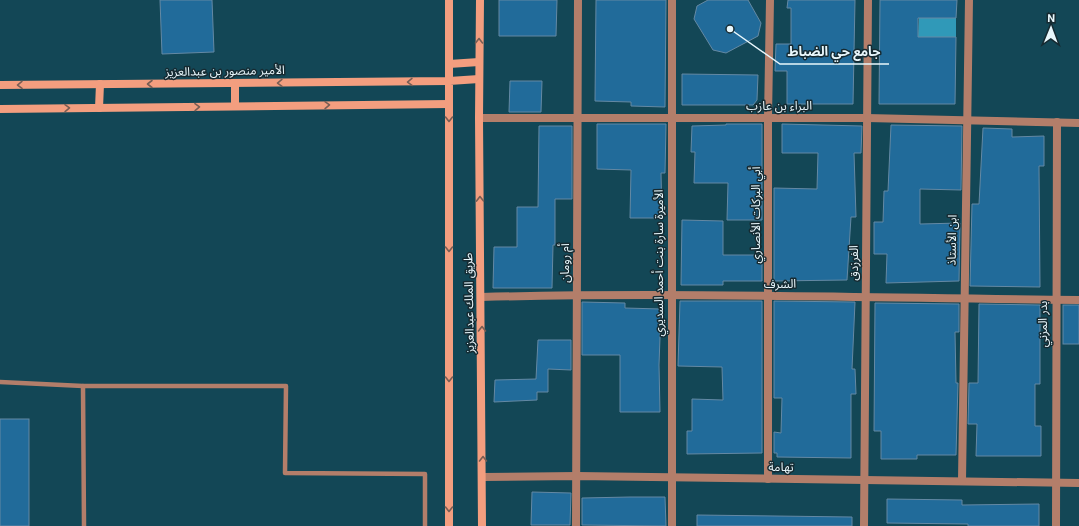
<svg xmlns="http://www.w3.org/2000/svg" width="1079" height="526" viewBox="0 0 1079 526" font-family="Roboto,'Noto Sans Arabic',sans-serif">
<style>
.water{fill:#3099b8}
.building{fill:#216b9a;stroke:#6489a4}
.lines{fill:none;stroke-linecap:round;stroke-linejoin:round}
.lane{stroke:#b37e6a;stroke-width:4.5}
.street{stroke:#b37e6a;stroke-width:8}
.secondary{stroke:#f39e7f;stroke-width:8}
.oneway{stroke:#795e54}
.labels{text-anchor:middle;stroke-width:3;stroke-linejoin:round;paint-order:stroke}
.street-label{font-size:12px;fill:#e8f7fc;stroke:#162a31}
.leader{fill:none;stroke:#e8f7fc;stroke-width:1.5}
.callout-dot{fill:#e8f7fc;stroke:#162a31;stroke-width:1.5}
.callout-label{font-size:13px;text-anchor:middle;font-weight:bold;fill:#e8f7fc;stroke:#162a31;stroke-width:3;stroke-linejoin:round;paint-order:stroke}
</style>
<rect width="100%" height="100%" fill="#134756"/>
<polygon class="water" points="919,18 956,18 956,37 918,37"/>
<g class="building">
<polygon points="160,0 212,0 214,52 162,54"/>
<polygon points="499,0 557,0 556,36 499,36"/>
<polygon points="596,0 666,0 665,107 631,106 631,102 595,101"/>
<polygon points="708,0 748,0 761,23 758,36 726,53 713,50 694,19 697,6"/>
<polygon points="788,0 855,0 853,104 787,104 787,71 775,71 776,44 791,44 791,8 787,8"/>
<polygon points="880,0 957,0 956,18 918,18 918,37 956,37 955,104 879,104"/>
<polygon points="682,74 758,75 757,100 753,105 682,105"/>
<polygon points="510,81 542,81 541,112 509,112"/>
<polygon points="597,124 666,124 665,173 661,173 662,218 630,218 631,170 597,169"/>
<polygon points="726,124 762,124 762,220 727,220 728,183 694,183 695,152 691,152 692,126 726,125"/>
<polygon points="782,124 862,126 861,153 854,153 856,217 851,217 847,280 774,281 774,188 817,189 818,153 782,153"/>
<polygon points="891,125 962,126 961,190 920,189 920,224 960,223 959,281 886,283 887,254 874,254 874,222 883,222 884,191 888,191"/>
<polygon points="539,126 572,126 572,199 555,199 555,245 553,245 552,288 493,288 494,247 517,247 517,207 538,207"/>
<polygon points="983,128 1012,129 1012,137 1044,136 1044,166 1039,166 1040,287 970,286 972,204 979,204"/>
<polygon points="682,220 723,221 723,255 762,255 762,281 723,281 723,285 681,285"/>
<polygon points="680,301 762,301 762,453 687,454 687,431 692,431 692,399 723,400 722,367 678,366"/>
<polygon points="774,301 855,302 852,369 855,369 856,394 851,394 851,458 777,457 777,453 774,453 774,432 781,433 782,398 774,398"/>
<polygon points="582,302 625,303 625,308 661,309 659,365 660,412 620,412 620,355 582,355"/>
<polygon points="875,303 959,304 959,332 955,332 956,383 958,383 956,455 917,455 917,459 881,459 881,431 874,431"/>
<polygon points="979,304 1040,305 1040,384 1035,384 1035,426 1041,426 1041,456 976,456 977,424 968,424 969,383 978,383"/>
<rect x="1063" y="305" width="16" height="39"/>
<polygon points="538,340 571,340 571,370 548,369 548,392 537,392 537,400 494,402 495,380 536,379"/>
<rect x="0" y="419" width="29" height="107"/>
<polygon points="532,492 571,493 570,525 531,525"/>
<polygon points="630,497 665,497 666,526 582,525 582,498"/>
<polygon points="887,499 962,500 962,505 1039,504 1039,526 968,526 968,524 887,523"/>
<polygon points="697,515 852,517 852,526 697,526"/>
</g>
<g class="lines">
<g class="lane">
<polyline points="0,382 83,386 286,386 285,473 425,474 425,526"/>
<polyline points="83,386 84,526"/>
</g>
<g class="street">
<polyline points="479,118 867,118 1079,123"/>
<path d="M481 297C680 292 880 298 1079 300"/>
<polyline points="483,477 577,476 1079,483"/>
<polyline points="768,479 768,118 770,0"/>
<polyline points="962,481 969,0"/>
<polyline points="576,526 578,0"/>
<polyline points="672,526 672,0"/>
<polyline points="864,526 868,0"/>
<polyline points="1056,526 1057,122"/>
</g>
<g class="secondary">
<polyline points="480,0 479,118 482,526"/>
<polyline points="449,64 479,62"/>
<polyline points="235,83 235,106"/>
<polyline points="0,85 449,81 449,0"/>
<polyline points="99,108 100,84"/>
<polyline points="0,109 449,104"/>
<polyline points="449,526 449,81 479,79"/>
</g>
</g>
<defs><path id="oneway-chevron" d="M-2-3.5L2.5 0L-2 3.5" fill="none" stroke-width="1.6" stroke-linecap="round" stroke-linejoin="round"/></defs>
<g class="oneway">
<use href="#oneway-chevron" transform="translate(479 41) rotate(-90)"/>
<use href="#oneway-chevron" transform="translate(410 82) rotate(179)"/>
<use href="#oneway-chevron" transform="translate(280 83) rotate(179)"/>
<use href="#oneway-chevron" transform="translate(150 84) rotate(180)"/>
<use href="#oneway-chevron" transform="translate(20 85) rotate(179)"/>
<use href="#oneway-chevron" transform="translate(327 105) rotate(-1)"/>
<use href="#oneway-chevron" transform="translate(197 107) rotate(-1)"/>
<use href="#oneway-chevron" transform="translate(67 108) rotate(-1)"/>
<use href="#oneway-chevron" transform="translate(449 119) rotate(90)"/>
<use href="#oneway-chevron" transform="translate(480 199) rotate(-91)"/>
<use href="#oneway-chevron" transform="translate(449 249) rotate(90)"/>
<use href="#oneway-chevron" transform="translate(482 329) rotate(-90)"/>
<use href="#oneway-chevron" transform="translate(449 379) rotate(90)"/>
<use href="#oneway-chevron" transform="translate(483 459) rotate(-90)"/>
<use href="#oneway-chevron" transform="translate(449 509) rotate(90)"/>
</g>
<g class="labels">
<g class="street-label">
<text transform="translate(225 71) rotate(-1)" y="4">الأمير منصور بن عبدالعزيز</text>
<text x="779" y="110">البراء بن عازب</text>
<text transform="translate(756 215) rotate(-90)" y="4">أبي البركات الأنصاري</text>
<text transform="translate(952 240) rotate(-89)" y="4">ابن الأستاذ</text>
<text transform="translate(565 263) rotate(-90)" y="4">أم رومان</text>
<text transform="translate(659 263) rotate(-90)" y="4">الأميرة سارة بنت أحمد السديري</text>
<text transform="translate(854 263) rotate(-90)" y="4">الفرزدق</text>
<text x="780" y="288">الشرف</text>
<text transform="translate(469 303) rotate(-91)" y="4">طريق الملك عبدالعزيز</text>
<text transform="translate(1043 324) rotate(-90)" y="4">بدر المزني</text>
<text transform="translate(781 467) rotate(1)" y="4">تهامة</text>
</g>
</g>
<path class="leader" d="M730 29L780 64H889"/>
<circle class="callout-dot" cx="730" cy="29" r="4"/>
<g class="callout-label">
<text x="834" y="56">جامع حي الضباط</text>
</g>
<g transform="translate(1051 28) rotate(1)" stroke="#162a31" stroke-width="3" paint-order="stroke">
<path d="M0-3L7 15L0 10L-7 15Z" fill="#e8f7fc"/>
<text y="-6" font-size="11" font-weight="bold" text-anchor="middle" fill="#e8f7fc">N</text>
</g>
</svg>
